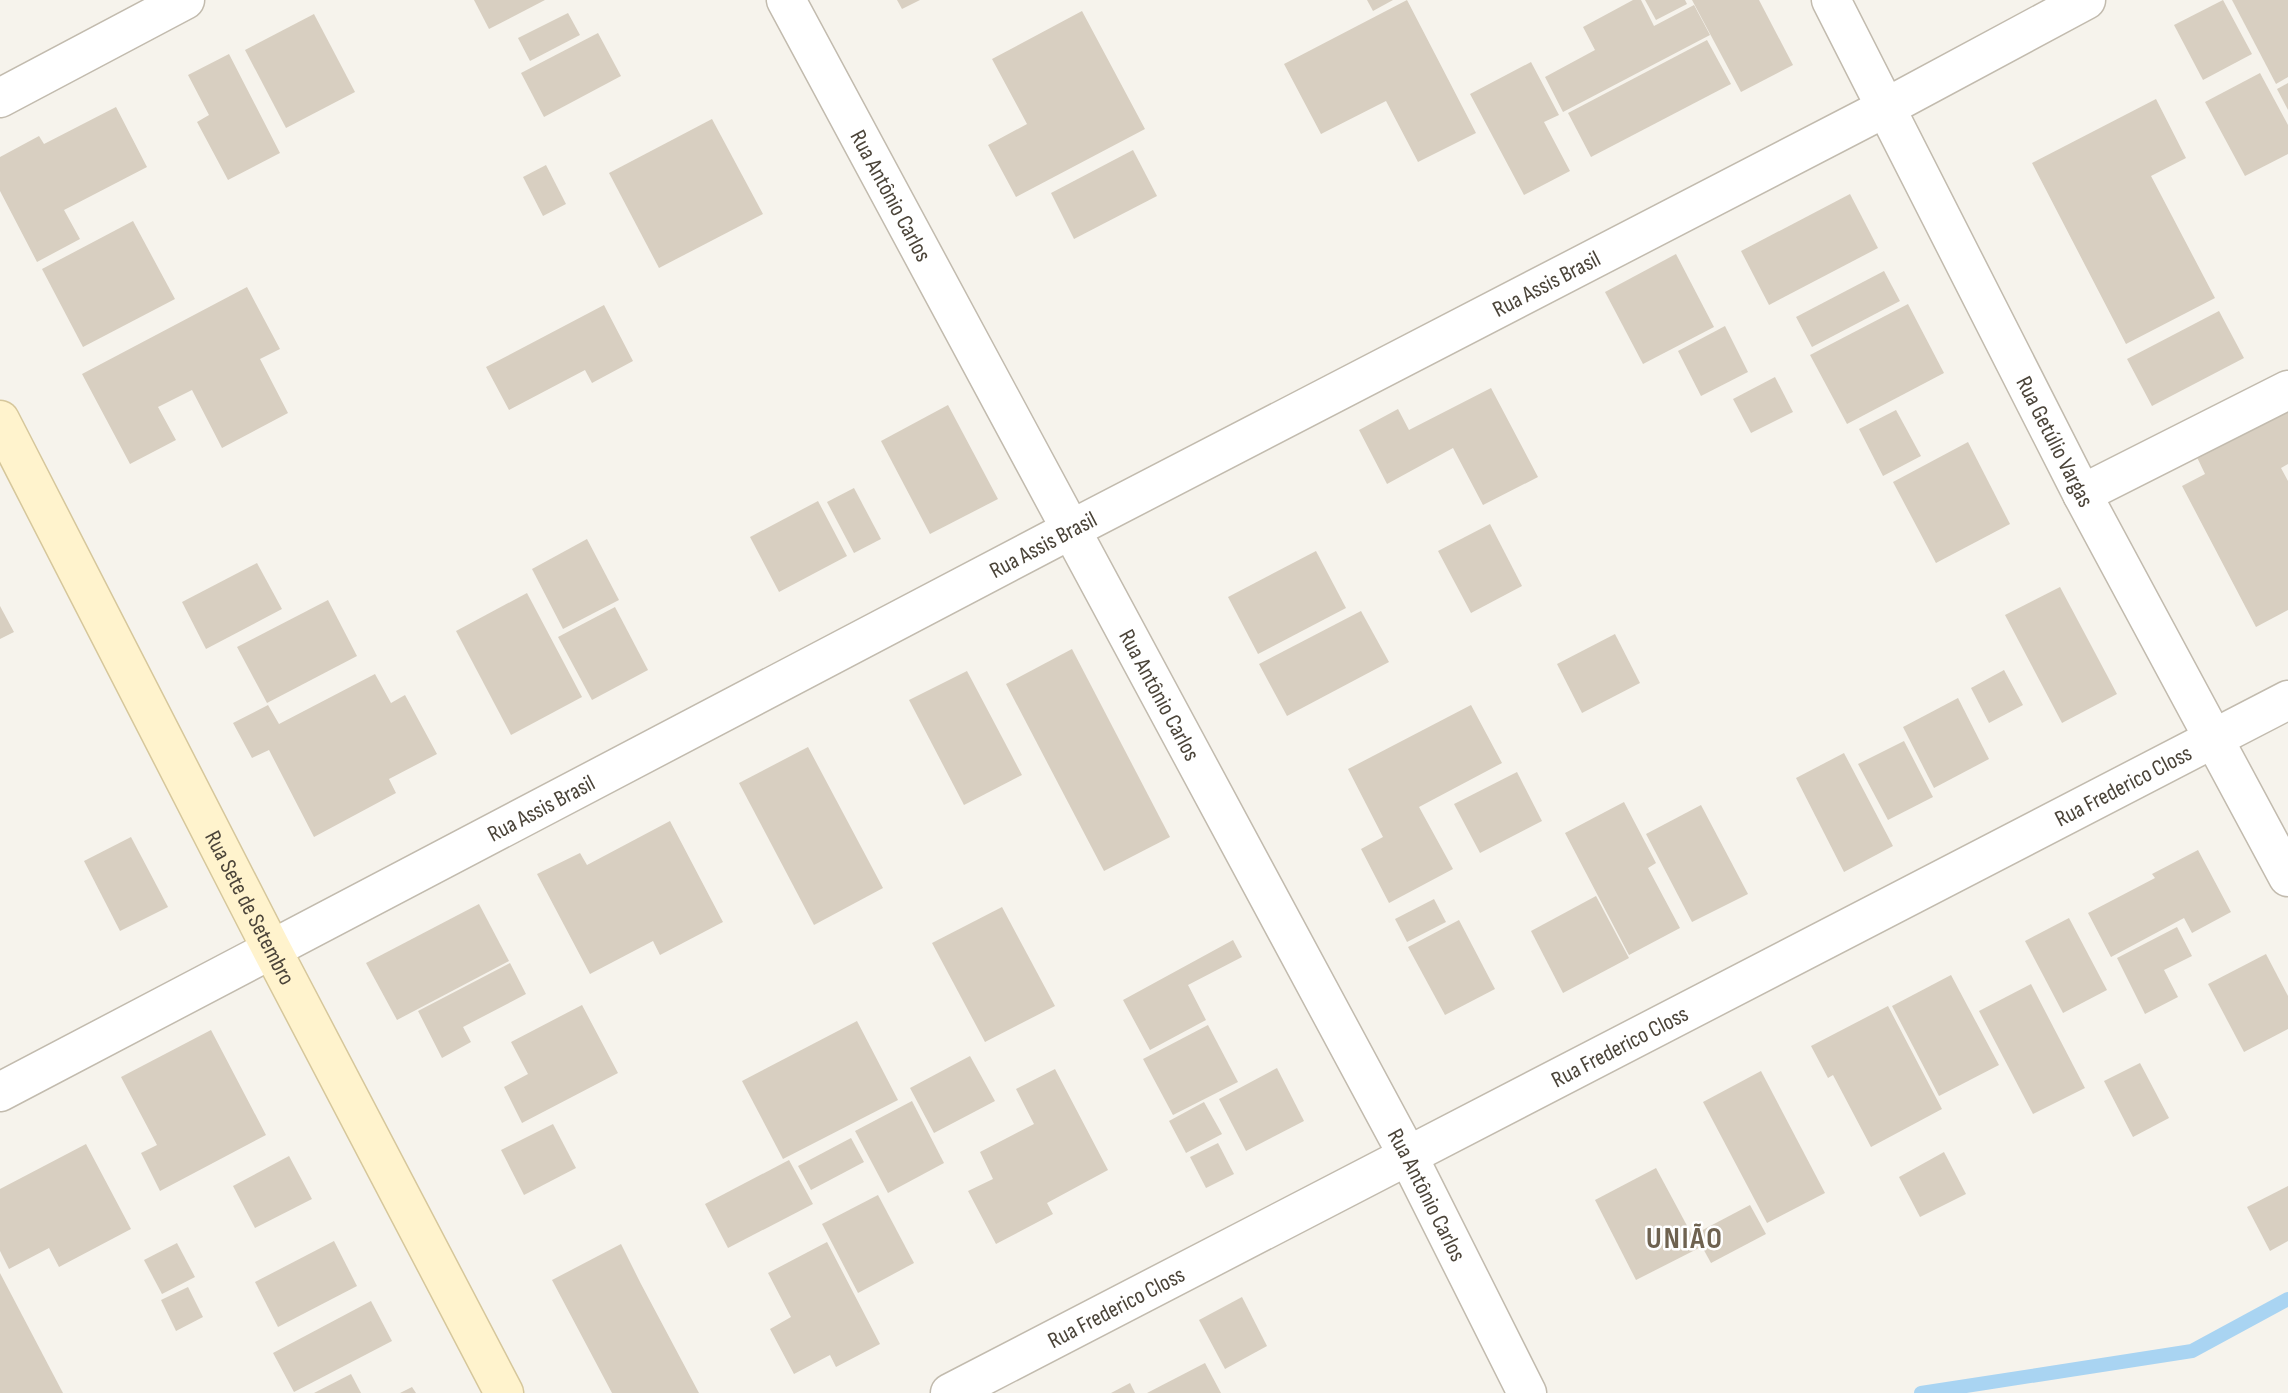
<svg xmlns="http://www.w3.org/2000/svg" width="2288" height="1393" viewBox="0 0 2288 1393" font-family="'Sofia Sans Condensed',sans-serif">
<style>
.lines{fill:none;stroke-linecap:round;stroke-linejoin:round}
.stream{stroke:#a9d4f2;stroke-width:14}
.building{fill:#d8cfc1}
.street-casing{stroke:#c2bbae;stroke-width:41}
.secondary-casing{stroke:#d6c79b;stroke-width:41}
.street{stroke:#fff;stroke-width:38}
.secondary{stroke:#fff3cd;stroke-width:38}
.labels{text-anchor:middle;stroke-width:5;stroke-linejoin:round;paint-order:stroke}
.street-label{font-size:23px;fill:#4b4439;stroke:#fff}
.district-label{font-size:30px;font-weight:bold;letter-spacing:2px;fill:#6e6250;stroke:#fff}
</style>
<rect width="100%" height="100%" fill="#f6f3ec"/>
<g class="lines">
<polyline class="stream" points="1921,1393 2192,1351 2288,1299"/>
</g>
<g class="building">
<polygon points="474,0 545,0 489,29"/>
<polygon points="897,0 920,0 902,9"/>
<polygon points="1367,0 1393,0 1373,11"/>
<polygon points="1407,0 1476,133 1418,162 1386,101 1321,134 1284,64"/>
<polygon points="1633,0 1641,0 1654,26 1694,5 1710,35 1563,112 1545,77 1595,50 1583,27"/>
<polygon points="1645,0 1685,0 1687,4 1656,20"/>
<polygon points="1692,0 1759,0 1793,65 1741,92"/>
<polygon points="2223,0 2252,54 2203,80 2174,25"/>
<polygon points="2232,0 2288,0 2288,77 2276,84"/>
<polygon points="1082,11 1145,129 1016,197 988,145 1027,124 992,59"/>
<polygon points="568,13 580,35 530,61 518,38"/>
<polygon points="314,14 355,92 286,128 245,50"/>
<polygon points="598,33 621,76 544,117 521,73"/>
<polygon points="1707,40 1731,84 1591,157 1568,113"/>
<polygon points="229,54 280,153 228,180 197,122 209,115 188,75"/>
<polygon points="1531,62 1559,115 1544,122 1570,171 1524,195 1470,94"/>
<polygon points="2260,73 2288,125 2288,154 2245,176 2205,102"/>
<polygon points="2288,83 2288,110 2277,89"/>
<polygon points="2156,99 2186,158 2151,176 2215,298 2126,344 2032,163"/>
<polygon points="116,107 147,167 64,210 80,239 37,262 0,191 0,157 39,136 44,144"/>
<polygon points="712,119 763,214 659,268 609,173"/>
<polygon points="1133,150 1157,196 1074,239 1051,193"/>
<polygon points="546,165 566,204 543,216 523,177"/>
<polygon points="1850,194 1878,248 1769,305 1741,251"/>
<polygon points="133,221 175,299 83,347 42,269"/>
<polygon points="1676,254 1714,327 1643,364 1605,292"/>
<polygon points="1884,271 1900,301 1812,347 1796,317"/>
<polygon points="247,287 280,349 260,359 288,413 222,448 192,390 158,407 176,440 130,464 82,374"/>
<polygon points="1908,304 1944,373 1847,424 1810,355"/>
<polygon points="604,305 633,361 592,383 585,370 509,410 486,367"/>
<polygon points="2219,311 2244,358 2152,406 2127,359"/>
<polygon points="1725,326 1748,372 1701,396 1678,351"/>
<polygon points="1775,377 1793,412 1751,433 1733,399"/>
<polygon points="1491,388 1538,477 1483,505 1453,448 1387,484 1359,430 1398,409 1409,430"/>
<polygon points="2288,402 2288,464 2281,468 2288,481 2288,610 2256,627 2182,486 2205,474 2194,451"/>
<polygon points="948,405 998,499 930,534 881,441"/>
<polygon points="1896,410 1921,456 1883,476 1859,429"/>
<polygon points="1968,442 2010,524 1936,563 1893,482"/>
<polygon points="854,488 881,539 854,553 827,502"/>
<polygon points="818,501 847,556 779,592 750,537"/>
<polygon points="1490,524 1522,586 1471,613 1438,551"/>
<polygon points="587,539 619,600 563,629 532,569"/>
<polygon points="1316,551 1346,608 1258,654 1228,597"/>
<polygon points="257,563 282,609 206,649 182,602"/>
<polygon points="2060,587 2117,694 2062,723 2005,615"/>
<polygon points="527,593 582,697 511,735 456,631"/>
<polygon points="328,600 357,656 267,703 237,647"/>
<polygon points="0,606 14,632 0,639"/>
<polygon points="615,607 648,670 592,700 558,637"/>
<polygon points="1361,611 1389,662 1287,716 1259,664"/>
<polygon points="1615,634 1640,683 1582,713 1557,664"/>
<polygon points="1072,649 1170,837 1104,871 1006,684"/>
<polygon points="2004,670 2023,705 1989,723 1971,688"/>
<polygon points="967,671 1022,775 964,805 909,700"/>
<polygon points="375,674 391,703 405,695 437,754 389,779 396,793 314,837 269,750 252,758 233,723 268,705 279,724"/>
<polygon points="1958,698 1989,759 1934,788 1903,727"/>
<polygon points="1471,705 1502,763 1419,807 1453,869 1389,903 1361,849 1383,837 1348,769"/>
<polygon points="1904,741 1933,797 1888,820 1858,764"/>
<polygon points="808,747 883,888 814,925 739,783"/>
<polygon points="1844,753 1893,846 1844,872 1796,778"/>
<polygon points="1517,772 1542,821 1480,853 1454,804"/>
<polygon points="1624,802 1656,863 1648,868 1680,928 1629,955 1565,833"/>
<polygon points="1701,805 1748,894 1692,922 1646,834"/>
<polygon points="670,821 723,922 660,955 653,941 590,974 537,874 580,853 587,865"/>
<polygon points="131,837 168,907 120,931 84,861"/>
<polygon points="2198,850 2231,912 2192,933 2184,918 2111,957 2088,913 2155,878 2152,874"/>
<polygon points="1596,896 1629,958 1563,993 1531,931"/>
<polygon points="1434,899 1446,922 1407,942 1395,919"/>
<polygon points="479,904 509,961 397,1020 366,963"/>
<polygon points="1002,907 1055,1006 985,1042 932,943"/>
<polygon points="2069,918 2107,990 2063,1013 2025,941"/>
<polygon points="1459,920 1495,989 1445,1015 1408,947"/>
<polygon points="2177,927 2192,956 2164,970 2178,997 2145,1014 2117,958"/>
<polygon points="1233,940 1242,957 1188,985 1206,1020 1150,1050 1123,1000"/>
<polygon points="2266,954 2288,996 2288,1029 2244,1052 2208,984"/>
<polygon points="510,963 526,994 463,1027 471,1042 442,1058 418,1011"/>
<polygon points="1951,975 1999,1065 1939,1096 1892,1006"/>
<polygon points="2031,984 2085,1088 2033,1114 1979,1011"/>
<polygon points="582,1005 618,1073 522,1123 504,1087 528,1074 511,1042"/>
<polygon points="1888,1006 1942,1109 1871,1147 1833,1075 1828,1078 1811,1046"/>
<polygon points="857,1021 898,1100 783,1159 742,1081"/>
<polygon points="1208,1025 1238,1082 1173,1115 1143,1059"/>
<polygon points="211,1030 266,1135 160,1191 141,1153 157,1145 121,1077"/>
<polygon points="970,1056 995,1101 934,1133 910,1088"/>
<polygon points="2140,1063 2169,1118 2133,1137 2104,1081"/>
<polygon points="1277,1068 1304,1121 1246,1151 1219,1099"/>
<polygon points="1055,1069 1108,1170 1047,1203 1053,1214 996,1244 968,1191 993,1179 980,1152 1034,1124 1016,1089"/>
<polygon points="1761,1071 1825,1193 1767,1223 1703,1102"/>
<polygon points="912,1101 944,1163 888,1193 855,1131"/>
<polygon points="1204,1102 1222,1134 1186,1153 1169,1121"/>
<polygon points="553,1124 576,1168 524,1195 501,1150"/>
<polygon points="851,1138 864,1162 811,1190 798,1166"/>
<polygon points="1218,1143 1234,1174 1206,1188 1190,1157"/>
<polygon points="86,1144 131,1229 59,1267 49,1248 9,1269 0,1251 0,1189"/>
<polygon points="1944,1152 1966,1194 1920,1217 1899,1177"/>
<polygon points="289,1156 312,1199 255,1228 233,1186"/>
<polygon points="789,1160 813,1204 728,1248 705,1204"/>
<polygon points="1656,1168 1699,1248 1636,1280 1595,1200"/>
<polygon points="2288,1186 2288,1241 2270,1251 2247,1207"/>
<polygon points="878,1195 914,1263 858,1293 822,1224"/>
<polygon points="1750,1205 1766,1234 1711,1263 1695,1234"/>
<polygon points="334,1241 357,1286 278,1327 255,1282"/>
<polygon points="827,1242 880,1344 836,1367 830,1355 794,1374 770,1329 791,1317 768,1273"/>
<polygon points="177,1243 195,1277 162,1294 144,1260"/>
<polygon points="621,1244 641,1284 699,1393 612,1393 552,1280"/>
<polygon points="0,1273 63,1393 0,1393"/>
<polygon points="188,1287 203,1317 176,1331 161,1300"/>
<polygon points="1242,1297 1267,1346 1225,1369 1199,1320"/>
<polygon points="371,1301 392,1341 294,1392 273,1353"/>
<polygon points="1205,1363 1221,1393 1147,1393"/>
<polygon points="351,1374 361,1393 314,1393"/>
<polygon points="1130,1383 1135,1393 1111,1393"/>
<polygon points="412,1387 416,1393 400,1393"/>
</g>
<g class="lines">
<g class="street-casing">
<g id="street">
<path id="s1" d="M786 0 1408 1156 1527 1393"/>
<path id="s2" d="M1831 0 2082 494 2288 877"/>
<polyline points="0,98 185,0"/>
<polyline points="2082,494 2288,390"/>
<path id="s3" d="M0 1092 1072 529 1885 108 2086 0"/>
<path id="s4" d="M950 1393 2288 700"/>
</g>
</g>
<g class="secondary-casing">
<g id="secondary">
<path id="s5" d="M0 420 272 950 504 1393"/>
</g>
</g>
<use href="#street" class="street"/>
<use href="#secondary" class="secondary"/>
</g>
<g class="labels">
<g class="street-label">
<text dy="8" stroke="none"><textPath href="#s1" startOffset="222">Rua Antônio Carlos</textPath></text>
<text dy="8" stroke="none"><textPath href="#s3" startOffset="1745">Rua Assis Brasil</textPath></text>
<text dy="8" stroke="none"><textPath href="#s2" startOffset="495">Rua Getúlio Vargas</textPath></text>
<text dy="8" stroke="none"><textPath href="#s3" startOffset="1178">Rua Assis Brasil</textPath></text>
<text dy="8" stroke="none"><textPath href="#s1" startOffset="789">Rua Antônio Carlos</textPath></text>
<text dy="8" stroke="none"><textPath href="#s4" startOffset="1321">Rua Frederico Closs</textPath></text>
<text dy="8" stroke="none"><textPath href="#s3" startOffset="611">Rua Assis Brasil</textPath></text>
<text dy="8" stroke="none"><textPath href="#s5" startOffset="548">Rua Sete de Setembro</textPath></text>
<text dy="8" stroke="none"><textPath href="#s4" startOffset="754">Rua Frederico Closs</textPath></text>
<text dy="8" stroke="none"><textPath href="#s1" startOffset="1356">Rua Antônio Carlos</textPath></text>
<text dy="8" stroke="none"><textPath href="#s4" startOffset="187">Rua Frederico Closs</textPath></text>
</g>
<g class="district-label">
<text x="1685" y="1248">UNIÃO</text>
</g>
</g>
</svg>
